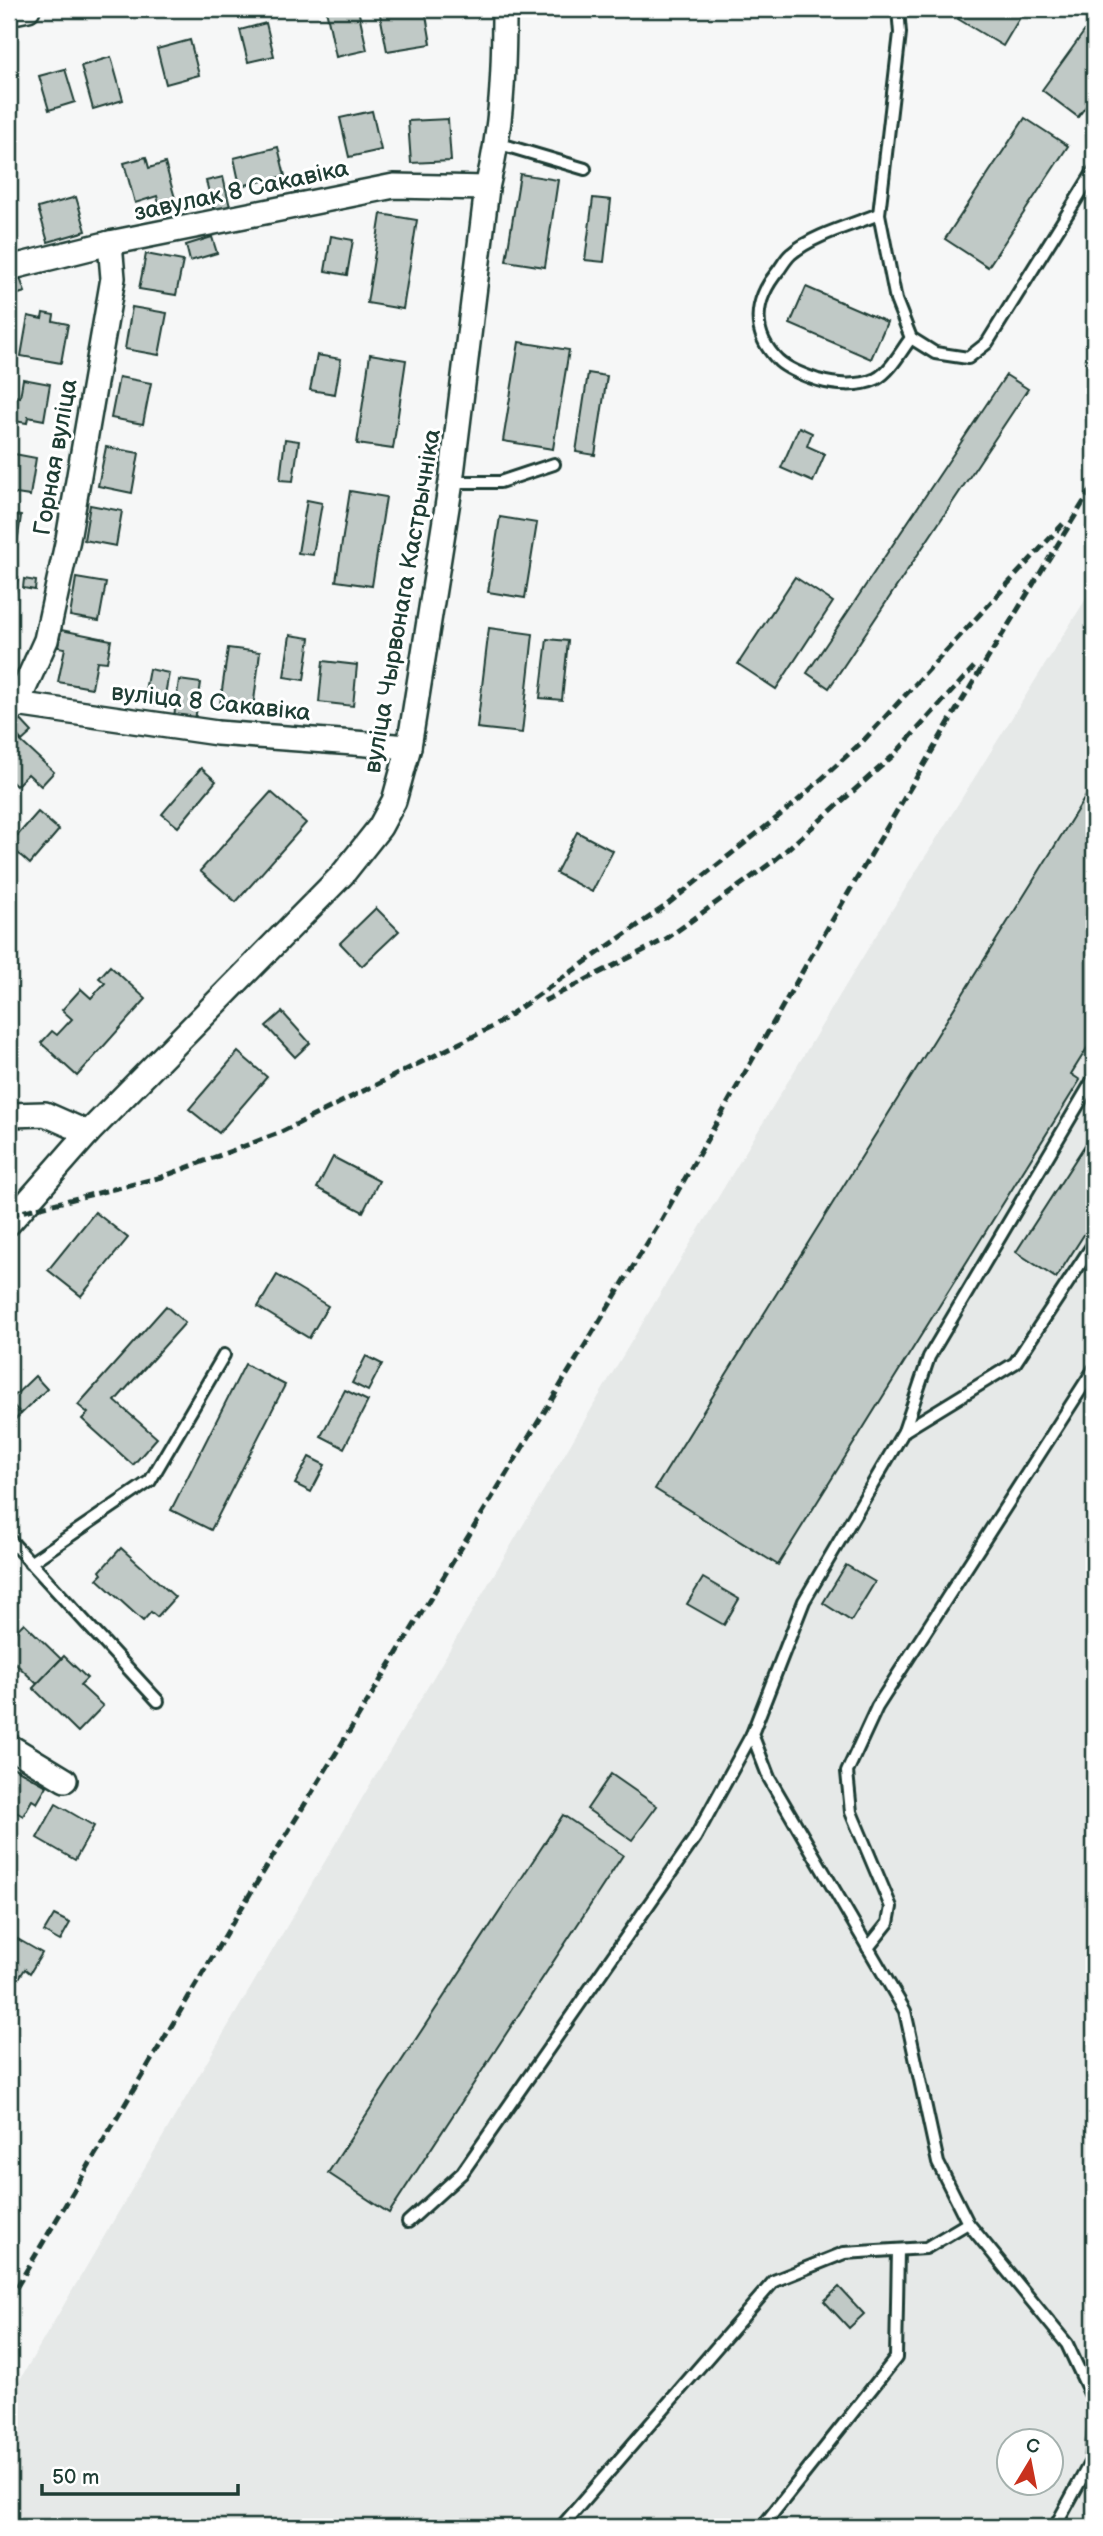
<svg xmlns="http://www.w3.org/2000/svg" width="1103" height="2536" viewBox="0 0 1103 2536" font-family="'Balsamiq Sans',sans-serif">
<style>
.built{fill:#e6e9e8;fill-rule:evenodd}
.building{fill:#c0c9c6;stroke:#1f3d34;stroke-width:2}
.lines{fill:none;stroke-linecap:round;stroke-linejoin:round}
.lane-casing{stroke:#1f3d34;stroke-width:16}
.street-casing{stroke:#1f3d34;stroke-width:28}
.lane{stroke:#fff;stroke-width:10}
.street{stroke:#fff;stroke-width:23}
.rail{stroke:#1f3d34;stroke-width:5;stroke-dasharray:10 5;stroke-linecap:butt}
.labels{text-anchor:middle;stroke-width:6;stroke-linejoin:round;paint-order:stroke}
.street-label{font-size:24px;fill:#1f3d34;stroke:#fff}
</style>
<rect width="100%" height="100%" fill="#f6f7f7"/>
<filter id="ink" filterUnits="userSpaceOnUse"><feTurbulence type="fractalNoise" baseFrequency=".0143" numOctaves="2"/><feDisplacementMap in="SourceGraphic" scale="14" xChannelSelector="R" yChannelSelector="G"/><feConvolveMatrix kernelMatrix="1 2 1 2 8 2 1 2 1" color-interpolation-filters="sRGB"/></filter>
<g filter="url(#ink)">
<path class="built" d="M1094 586V2527H9V2398L616 1367 867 950ZM1009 2442H1050V2484H1009Z"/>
<g class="building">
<polygon points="326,9 358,9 367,50 336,57"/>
<polygon points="379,9 425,9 431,44 387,51"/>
<polygon points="964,9 1025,9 1003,46 958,19"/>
<polygon points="1094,18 1094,95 1078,117 1042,90"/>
<polygon points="266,23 274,56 248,62 240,30"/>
<polygon points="190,40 199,75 166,84 157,49"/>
<polygon points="111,57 123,100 93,109 81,66"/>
<polygon points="65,69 75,102 49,110 39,76"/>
<polygon points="372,111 381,150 349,157 340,118"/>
<polygon points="1025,118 1068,146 988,267 945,239"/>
<polygon points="448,119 451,161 411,163 408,121"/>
<polygon points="278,147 285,176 240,186 234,158"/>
<polygon points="146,157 149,168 165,163 175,198 159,203 157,196 135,203 124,163"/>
<polygon points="520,174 558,180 545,267 506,261"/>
<polygon points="223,177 230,207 214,211 206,181"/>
<polygon points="76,197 86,231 48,242 38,208"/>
<polygon points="593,198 611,200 604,262 585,260"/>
<polygon points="381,214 417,220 403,309 367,303"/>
<polygon points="331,236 353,240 347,275 325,271"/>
<polygon points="212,237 217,253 190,261 186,245"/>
<polygon points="146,254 183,261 176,295 139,289"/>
<polygon points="20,278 25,292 9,297 9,282"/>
<polygon points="806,287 887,322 871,359 790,324"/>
<polygon points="132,307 167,313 159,355 125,349"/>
<polygon points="43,313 54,315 53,321 68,324 61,363 21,356 28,316 42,319"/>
<polygon points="519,342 569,350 553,449 503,441"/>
<polygon points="370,354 406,360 393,449 357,444"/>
<polygon points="317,355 341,359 335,394 310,390"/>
<polygon points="588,373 607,376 595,455 576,452"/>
<polygon points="1006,375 1028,389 829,688 807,673"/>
<polygon points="119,377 151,383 143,424 111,418"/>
<polygon points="23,379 50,384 44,420 28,417 27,423 9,420 9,395 20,397"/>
<polygon points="799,427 812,433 807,446 825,454 813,482 781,468"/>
<polygon points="285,439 299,441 293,481 280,480"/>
<polygon points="106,447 139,453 132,493 98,486"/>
<polygon points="9,453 36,458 30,496 9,493"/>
<polygon points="350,491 386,497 372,586 336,581"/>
<polygon points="307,500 322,503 313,555 298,553"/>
<polygon points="90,505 122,511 116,546 84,540"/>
<polygon points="9,514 21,516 17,544 9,543"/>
<polygon points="500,517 537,523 525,598 488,592"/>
<polygon points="9,575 18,577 12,609 9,608"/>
<polygon points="795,577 833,602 776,689 738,664"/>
<polygon points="76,578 106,583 99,621 70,616"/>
<polygon points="24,579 36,581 35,590 23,588"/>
<polygon points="489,628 533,634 522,733 477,728"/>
<polygon points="61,630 111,640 107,662 97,661 92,688 58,682 65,648 58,647"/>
<polygon points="290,635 310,638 304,680 284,677"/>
<polygon points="547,639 568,641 562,700 540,698"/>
<polygon points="228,648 260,652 253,709 220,704"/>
<polygon points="323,661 357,665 353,706 319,702"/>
<polygon points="149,669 169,673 163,706 143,702"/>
<polygon points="179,680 201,683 195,720 174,717"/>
<polygon points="18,717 32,732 22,741 9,726"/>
<polygon points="15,736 54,772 41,786 28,774 16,786 9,779 9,743"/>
<polygon points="201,768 216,781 178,827 162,814"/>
<polygon points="1094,783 1094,1037 1071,1074 1080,1080 778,1565 655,1489"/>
<polygon points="271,792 306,823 236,902 200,871"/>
<polygon points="38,812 59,830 30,864 9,845"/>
<polygon points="577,832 613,851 592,892 556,873"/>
<polygon points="376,908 399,931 362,966 340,943"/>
<polygon points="110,966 146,999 77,1076 41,1043 52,1031 57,1035 72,1019 62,1010 81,989 91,998 105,983 99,978"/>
<polygon points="282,1012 310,1043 295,1057 266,1026"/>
<polygon points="238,1052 267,1077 219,1133 189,1109"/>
<polygon points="1094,1131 1094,1219 1056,1278 1016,1252"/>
<polygon points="333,1157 379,1181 363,1212 317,1188"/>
<polygon points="95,1212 128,1238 81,1296 48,1270"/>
<polygon points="277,1275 328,1306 309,1338 258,1307"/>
<polygon points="166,1306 185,1323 115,1401 157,1438 133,1465 82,1419 88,1413 78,1405"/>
<polygon points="366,1356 382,1364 368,1391 352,1383"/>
<polygon points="245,1364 285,1385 211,1530 171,1510"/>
<polygon points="35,1376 47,1389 21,1414 9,1401"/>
<polygon points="345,1390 368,1401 344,1448 321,1436"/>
<polygon points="9,1401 21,1414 9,1425"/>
<polygon points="309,1457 325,1465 311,1492 295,1484"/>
<polygon points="121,1548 175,1597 157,1617 151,1612 143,1621 97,1579 102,1574 100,1571"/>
<polygon points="846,1565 875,1582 851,1621 823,1603"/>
<polygon points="703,1578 739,1599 724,1625 687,1604"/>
<polygon points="24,1623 61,1659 37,1684 9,1657 9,1627 15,1632"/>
<polygon points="64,1656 87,1678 80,1685 103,1706 78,1732 33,1688"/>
<polygon points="9,1708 18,1715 9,1727"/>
<polygon points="9,1765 47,1786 37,1803 32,1800 23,1816 9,1808"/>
<polygon points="611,1774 657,1806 632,1840 587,1809"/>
<polygon points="56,1804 94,1826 75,1860 37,1838"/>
<polygon points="563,1815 623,1855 389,2213 328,2173"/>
<polygon points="54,1915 70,1923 60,1941 44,1932"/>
<polygon points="9,1934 42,1953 30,1973 25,1969 19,1978 14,1976 10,1982"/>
<polygon points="839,2287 864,2314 849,2328 824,2301"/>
</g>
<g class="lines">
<g class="lane-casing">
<g id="lane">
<polyline points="898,9 900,33 879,214 896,300 911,338 935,353 968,358 987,343 1094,171"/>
<polyline points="497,143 585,169"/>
<path d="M879 214C852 225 813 235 791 254 786 258 782 266 778 271 754 300 750 333 779 361 789 370 806 376 818 380 835 385 859 387 876 379 890 372 901 351 911 338"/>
<polyline points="451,482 500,482 554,464"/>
<polyline points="1094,1078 929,1357 904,1431 804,1601 752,1734 769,1778 905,2011 938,2163 968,2223 1067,2344 1094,2402"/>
<polyline points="904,1431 1015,1363 1094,1243"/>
<polyline points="9,1539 158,1701"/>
<polyline points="30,1563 150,1481 224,1355"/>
<polyline points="868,1948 888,1923 891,1907 851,1812 847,1772 877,1707 1094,1369"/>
<polyline points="408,2222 462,2173 695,1838 752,1734"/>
<polyline points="561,2527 774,2281 844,2253 926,2248 968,2223"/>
<polyline points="762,2527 896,2358 898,2250"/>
<polyline points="1055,2527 1091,2461 1094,2427"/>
</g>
</g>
<g class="street-casing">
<g id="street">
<polyline points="9,13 28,9"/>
<polyline points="9,268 110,243 394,186 487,188"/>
<polyline points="9,703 217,733 409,747"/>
<polyline points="9,712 17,704 46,640 68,539 113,278 110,243"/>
<polyline points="9,1115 45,1114 88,1133"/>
<path d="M9 1223 88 1133 342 875 380 827 394 801 409 747 451 482 487 188C502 127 504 71 504 9"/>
<polyline points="9,1746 65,1780"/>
</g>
</g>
<use href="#lane" class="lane"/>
<use href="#street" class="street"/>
<g class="rail">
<polyline points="544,1001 666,939 775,860 894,755 974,667"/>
<polyline points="9,1215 162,1177 279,1133 494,1026 664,907 793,805 863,741 1063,524"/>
<polyline points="9,2300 239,1912 662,1219 810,958 955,712 1094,485"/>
</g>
</g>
</g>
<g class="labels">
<g class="street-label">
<text transform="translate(241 190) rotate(-12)" y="8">завулак 8 Сакавіка</text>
<text transform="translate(55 457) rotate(-80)" y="8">Горная вуліца</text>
<text transform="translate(402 601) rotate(-80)" y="8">вуліца Чырвонага Кастрычніка</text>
<text transform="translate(211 702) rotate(6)" y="8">вуліца 8 Сакавіка</text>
</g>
</g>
<rect width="1103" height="2536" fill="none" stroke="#fff" stroke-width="35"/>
<rect x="18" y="18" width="1068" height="2501" fill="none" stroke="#1f3d34" stroke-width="2.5" filter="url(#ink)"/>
<g transform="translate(1030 2462) rotate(10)"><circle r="33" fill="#ffffff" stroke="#a5b1ae" stroke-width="2"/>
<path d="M0-5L12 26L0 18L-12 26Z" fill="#c8321e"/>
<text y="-10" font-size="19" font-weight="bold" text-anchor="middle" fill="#1f3d34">С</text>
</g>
<path d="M42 2484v10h196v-10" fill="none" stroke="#1f3d34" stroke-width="3.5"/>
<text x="52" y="2484" font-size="21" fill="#1f3d34" stroke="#ffffff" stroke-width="5" paint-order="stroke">50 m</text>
</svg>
